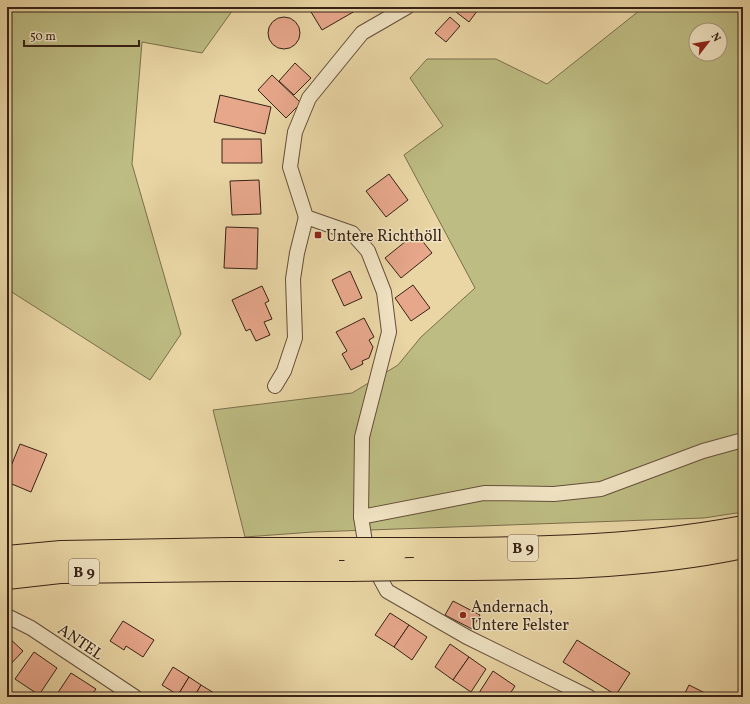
<svg xmlns="http://www.w3.org/2000/svg" width="750" height="704" viewBox="0 0 750 704" font-family="Vollkorn,serif">
<style>
.green{fill:#bdbc82;stroke:#7a6f4c;fill-rule:evenodd}
.building{fill:#e7a78b;stroke:#372216}
.lines{fill:none;stroke-linecap:round;stroke-linejoin:round}
.street-casing{stroke:#644f3a;stroke-width:16}
.highway-casing{stroke:#372216;stroke-width:24}
.street{stroke:#f1e4c4;stroke-width:14}
.highway{stroke:#ead6a5;stroke-width:22}
.highway-bridge-casing{stroke:#372216;stroke-width:24;stroke-linecap:butt}
.highway-bridge{stroke:#ead6a5;stroke-width:22}
.poi-dot{fill:#8f2418;stroke:#f1e4c4;stroke-width:1.5}
.labels{text-anchor:middle;stroke-width:3;stroke-linejoin:round;paint-order:stroke}
.shield{fill:#f1e4c4;stroke:#6f5c4a;stroke-width:1}
.shield-label{font-size:15px;font-weight:bold;fill:#372216}
.poi-label{font-size:16px;fill:#372216;stroke:#f1e4c4;text-anchor:start}
.street-label{font-size:16px;fill:#372216;stroke:#f1e4c4}
</style>
<rect width="100%" height="100%" fill="#ead6a5"/>
<filter id="stains"><feTurbulence type="fractalNoise" baseFrequency=".005" numOctaves="4"/><feColorMatrix values="0 0 0 0 .2 0 0 0 0 .09 0 0 0 0 .02 0 0 0 .5 -.17"/></filter>
<radialGradient id="worn" r=".72"><stop offset=".6" stop-color="#630" stop-opacity="0"/><stop offset="1" stop-color="#630" stop-opacity=".3"/></radialGradient>
<g class="green">
<polygon points="7,7 235,7 202,53 142,42 132,164 181,334 150,380 7,289"/>
<path d="M644 7H743V512L704 518 313 532 245 537 213 410 352 393 398 365 421 337 475 288 404 155 443 126 410 78 427 59H496L547 84ZM696 30H720V54H696Z"/>
</g>
<g class="building">
<polygon points="308,7 353,7 355,11 322,30"/>
<polygon points="452,7 480,7 469,22 451,8"/>
<circle cx="284" cy="33" r="16"/>
<polygon points="450,17 460,26 446,42 435,33"/>
<polygon points="295,63 311,78 294,95 279,81"/>
<polygon points="272,75 301,103 286,118 258,90"/>
<polygon points="220,95 271,107 265,134 214,122"/>
<polygon points="222,139 261,139 262,163 222,163"/>
<polygon points="389,174 408,200 386,217 366,191"/>
<polygon points="259,180 261,214 232,215 230,181"/>
<polygon points="226,227 258,228 257,269 224,268"/>
<polygon points="416,233 432,253 401,278 385,258"/>
<polygon points="350,271 362,298 344,306 332,280"/>
<polygon points="413,285 430,308 411,321 395,298"/>
<polygon points="262,286 269,301 265,303 272,319 264,322 270,335 256,341 250,329 246,331 232,300"/>
<polygon points="364,318 374,337 369,340 373,347 369,358 362,361 363,364 351,370 342,354 347,351 336,332"/>
<polygon points="20,444 47,454 31,492 7,482 7,476"/>
<polygon points="453,601 480,615 472,629 445,615"/>
<polygon points="390,613 409,625 394,647 375,635"/>
<polygon points="123,621 154,640 143,657 126,646 124,650 110,641"/>
<polygon points="409,625 427,637 412,660 394,647"/>
<polygon points="8,637 23,651 7,668 7,638"/>
<polygon points="577,640 630,673 616,695 563,662"/>
<polygon points="450,644 469,657 453,680 435,667"/>
<polygon points="34,652 57,668 39,695 15,679"/>
<polygon points="469,657 486,669 471,692 453,680"/>
<polygon points="173,667 189,677 178,695 162,685"/>
<polygon points="493,671 515,686 508,697 477,696"/>
<polygon points="71,673 96,689 90,697 55,697"/>
<polygon points="189,677 201,685 194,697 181,697 178,695"/>
<polygon points="201,685 214,693 212,697 194,697"/>
<polygon points="689,685 713,697 683,697"/>
<polygon points="237,692 245,697 234,697"/>
</g>
<g class="lines">
<g class="street-casing">
<g id="street">
<polyline points="407,7 362,33 309,98 295,132 290,167 306,217 352,233 368,251 384,292 389,332 362,437 361,517 367,554 387,591 467,637 589,697"/>
<polyline points="275,386 284,371 295,338 293,279 297,253 306,217"/>
<polyline points="361,517 484,493 554,494 601,489 703,451 743,440"/>
<polyline points="7,616 31,628 135,697"/>
</g>
</g>
<g class="highway-casing">
<g id="highway">
<path d="M398 549C515 549 628 549 743 527"/>
<polyline points="7,557 61,552 230,549 339,549"/>
<path d="M414 569C524 569 635 570 743 547"/>
<polyline points="7,578 60,572 232,570 350,570"/>
</g>
</g>
<use href="#street" class="street"/>
<use href="#highway" class="highway"/>
<g class="highway-bridge-casing">
<g id="highway-bridge">
<polyline points="339,549 398,549"/>
<polyline points="350,570 414,569"/>
</g>
</g>
<use href="#highway-bridge" class="highway-bridge"/>
</g>
<g class="poi-dot">
<rect x="314" y="231" width="8" height="8" rx="2"/>
<circle cx="463" cy="615" r="4"/>
</g>
<g class="labels">
<g class="shield">
<rect x="508" y="535" width="30" height="26" rx="3"/>
<rect x="69" y="559" width="30" height="26" rx="3"/>
</g>
<g class="shield-label">
<text x="523" y="553">B 9</text>
<text x="84" y="577">B 9</text>
</g>
<g class="poi-label">
<text x="326" y="241">Untere Richthöll</text>
<text x="471" y="612">Andernach,<tspan x="471" dy="18">Untere Felster</tspan></text>
</g>
<g class="street-label">
<text transform="translate(81 641) rotate(34)" y="6">ANTEL</text>
</g>
</g>
<rect width="750" height="704" fill="none" stroke="#ead6a5" stroke-width="24"/>
<rect x="8" y="8" width="734" height="688" fill="none" stroke="#372216" stroke-width="2"/>
<rect x="12" y="12" width="726" height="680" fill="none" stroke="#372216"/>
<g transform="translate(708 42) rotate(59)"><circle r="19" fill="#f1e4c4" stroke="#a7967e"/>
<path d="M0-3L7 15L0 10L-7 15Z" fill="#8f2418"/>
<text y="-6" font-size="11" font-weight="bold" text-anchor="middle" fill="#372216">N</text>
</g>
<path d="M24 40v6h115v-6" fill="none" stroke="#372216" stroke-width="2"/>
<text x="30" y="40" font-size="12" fill="#372216" stroke="#f1e4c4" stroke-width="3" paint-order="stroke">50 m</text>
<rect width="100%" height="100%" filter="url(#stains)"/>
<rect width="100%" height="100%" fill="url(#worn)"/>
</svg>
